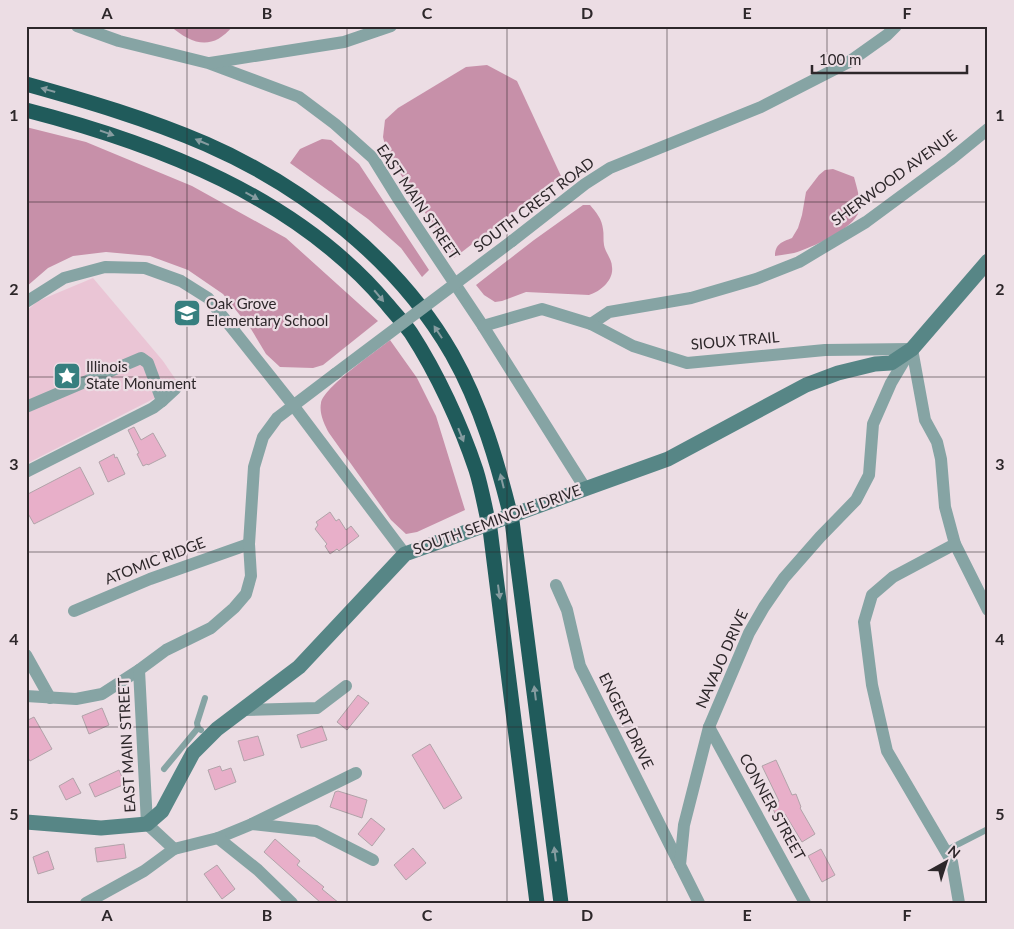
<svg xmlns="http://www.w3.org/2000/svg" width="1014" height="929" viewBox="0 0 1014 929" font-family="Lato,sans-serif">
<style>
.green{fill:#eac5d5}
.forest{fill:#c790a9}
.building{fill:#e8afc9;stroke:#b1a3a9}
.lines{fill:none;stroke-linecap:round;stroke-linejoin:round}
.lane{stroke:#86a4a4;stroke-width:6}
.street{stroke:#86a4a4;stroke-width:12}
.secondary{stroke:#578686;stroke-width:15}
.highway{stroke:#205b5b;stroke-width:15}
.street-bridge{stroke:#86a4a4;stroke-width:12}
.secondary-bridge{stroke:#578686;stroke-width:15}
.oneway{fill:#869ca0}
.grid{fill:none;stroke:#2d272a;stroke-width:1;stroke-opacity:0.55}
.labels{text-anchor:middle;stroke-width:4.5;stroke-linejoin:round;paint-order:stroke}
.street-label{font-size:15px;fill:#2d272a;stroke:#ecdde4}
.poi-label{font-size:15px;fill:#2d272a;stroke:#ecdde4;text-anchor:start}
.neatline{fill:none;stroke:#2d272a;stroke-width:2}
.grid-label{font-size:16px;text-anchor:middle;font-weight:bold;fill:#2d272a}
</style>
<rect width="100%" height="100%" fill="#ecdde4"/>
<polygon class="green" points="93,278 163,361 178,383 161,395 26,464 26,311 38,301"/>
<g class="forest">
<path d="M170 26H233C212 51 193 45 170 26Z"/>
<polygon points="487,65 517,81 561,176 454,258 387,153 383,137 385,120 398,108 466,67"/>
<polygon points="26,127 86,142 192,186 286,238 378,321 323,365 313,368 280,367 266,354 251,329 223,294 188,270 150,256 106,252 73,256 48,268 26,287"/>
<polygon points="322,139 331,140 359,164 429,270 422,277 401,248 368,219 290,163 300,149"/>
<path d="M833 169 854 177C857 188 861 200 859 211 854 229 811 248 794 253 788 254 782 255 775 256 775 244 782 242 792 238L798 228 802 215 806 192 819 175 825 170Z"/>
<path d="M583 205H590C596 212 602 219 603 229 604 234 603 240 604 245 605 252 612 259 612 267 614 280 600 292 589 295L526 292 502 301 495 302 484 295 476 285 534 240Z"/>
<path d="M390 340 417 378 436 416 465 510 417 532 406 534 391 520 329 433C324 424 319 413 321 403 324 387 375 352 390 340Z"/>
</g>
<g class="building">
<polygon points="134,427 141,440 153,433 166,456 148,465 147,464 143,466 137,454 139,453 128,430"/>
<polygon points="114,454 115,458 117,457 125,474 108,482 99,462"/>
<polygon points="80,467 94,494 34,524 26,510 26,495"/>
<polygon points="330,512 336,521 339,519 346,530 351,526 359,536 339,551 337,549 330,554 325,546 327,544 315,529 318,525 316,522"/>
<polygon points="358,695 369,703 347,730 337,722"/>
<polygon points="102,708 109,725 89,734 82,716"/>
<polygon points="34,717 52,749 30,761 26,754 26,721"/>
<polygon points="322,726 327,740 301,748 297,735"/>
<polygon points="258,736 264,755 244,761 238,741"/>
<polygon points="430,744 462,798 444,809 412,755"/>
<polygon points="776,760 792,795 796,794 801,807 800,808 815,834 802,842 785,814 777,818 771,804 779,801 762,766"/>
<polygon points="220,766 222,771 231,768 236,782 215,790 208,770"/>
<polygon points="119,770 125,784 95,797 89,784"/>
<polygon points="73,778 81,793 66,800 59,786"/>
<polygon points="338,791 367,800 362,818 330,807 335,792"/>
<polygon points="371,818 385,829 372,846 358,834"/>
<polygon points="275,839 300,861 297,865 324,887 322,889 339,903 321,903 264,852"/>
<polygon points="124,844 126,858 97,862 95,848"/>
<polygon points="413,848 426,863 406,880 394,865"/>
<polygon points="821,849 835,875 822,882 808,856"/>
<polygon points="48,851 54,869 38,874 33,857"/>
<polygon points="217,865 235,889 222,899 204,874"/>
</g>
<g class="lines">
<g class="lane">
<polyline points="201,730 198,728 197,723 205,698"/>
<polyline points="164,769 198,728"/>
<polyline points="945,851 988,829"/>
</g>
<g class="street">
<polyline points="77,26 119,41 208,63 299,97 335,124 373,158 399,200 483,326 585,488"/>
<polyline points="210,63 344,42 391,26"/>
<polyline points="512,241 585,184 610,168 761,107 849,62 887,35 896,26"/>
<polyline points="26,302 64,278 105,267 145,268 181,281 208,298 293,405 405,554"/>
<polyline points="591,324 609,312 691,298 756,279 799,262 866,222 950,160 988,129"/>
<polyline points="483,326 542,309 591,324 633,346 687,363 825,350 912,349"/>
<polyline points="912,349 925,420 937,442 941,459 945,507 955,544 988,610"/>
<polyline points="162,401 175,389"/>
<polyline points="26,407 141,358 148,363 162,401 153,408 26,472"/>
<polyline points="955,544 893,577 872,595 864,622 872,685 887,751 952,862 959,903"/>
<polyline points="556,585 567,610 580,666 680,865"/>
<polyline points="74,611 150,579 249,544"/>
<polyline points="26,655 50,698"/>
<polyline points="26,696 76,699 102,694 139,670"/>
<polyline points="244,710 317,708 346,686"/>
<polyline points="709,727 805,903"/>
<polyline points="252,824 356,773"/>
<polyline points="218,838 252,824 316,831 373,860"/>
<polyline points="174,849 218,838 258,870 292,903"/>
<polyline points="86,903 144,871 174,849 147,824 139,670 166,650 211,628 234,608 246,594 251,576 249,544 254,467 263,437 277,418 335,374"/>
<polyline points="699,903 680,865 684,825 709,727 749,633 764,607 784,578 820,537 856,500 869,475 873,424 891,383 910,351"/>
</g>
<g class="secondary">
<polyline points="557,499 668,459 806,385 838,373 875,364 891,363 912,349 988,261"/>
<polyline points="26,822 101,828 147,824 162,811 193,753 217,729 299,667 405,554 447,539"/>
</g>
<g class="highway">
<path d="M26 84C87 101 148 119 206 144 304 187 398 260 452 354 481 405 498 464 512 521L561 903"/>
<path d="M26 110C158 144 297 197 387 304 395 314 404 323 411 333 437 373 461 425 476 470 482 489 485 509 490 529L537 903"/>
</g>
<polyline class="street-bridge" points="335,374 512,241"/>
<polyline class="secondary-bridge" points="447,539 557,499"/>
</g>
<defs><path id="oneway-solid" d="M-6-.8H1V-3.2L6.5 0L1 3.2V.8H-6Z" transform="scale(1.25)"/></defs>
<g class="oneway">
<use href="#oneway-solid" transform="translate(48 90) rotate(-164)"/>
<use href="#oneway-solid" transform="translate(107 133) rotate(19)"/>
<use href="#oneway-solid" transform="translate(202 142) rotate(-157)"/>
<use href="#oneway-solid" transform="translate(252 196) rotate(29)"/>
<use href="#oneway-solid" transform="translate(379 296) rotate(50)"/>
<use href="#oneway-solid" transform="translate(438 332) rotate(-123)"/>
<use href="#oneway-solid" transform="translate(461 435) rotate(68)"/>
<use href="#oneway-solid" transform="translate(502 481) rotate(-104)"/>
<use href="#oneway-solid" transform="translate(499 592) rotate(82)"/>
<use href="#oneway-solid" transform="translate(535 693) rotate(-97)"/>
<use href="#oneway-solid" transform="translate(555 854) rotate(-97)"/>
</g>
<path class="grid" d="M187 26V903M347 26V903M507 26V903M667 26V903M827 26V903M26 202H988M26 377H988M26 552H988M26 727H988"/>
<defs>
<g id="school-square" transform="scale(1.4375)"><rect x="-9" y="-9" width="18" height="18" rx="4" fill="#367f7f" stroke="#ecdde4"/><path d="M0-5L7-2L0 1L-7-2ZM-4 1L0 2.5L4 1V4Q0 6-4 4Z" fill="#fff"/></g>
<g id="sight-square" transform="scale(1.4375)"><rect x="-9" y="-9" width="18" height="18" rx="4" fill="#367f7f" stroke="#ecdde4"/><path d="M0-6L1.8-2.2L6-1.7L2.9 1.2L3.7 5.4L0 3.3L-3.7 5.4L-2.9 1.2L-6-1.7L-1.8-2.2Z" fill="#fff"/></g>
</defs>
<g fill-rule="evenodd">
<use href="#school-square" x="187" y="313"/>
<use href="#sight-square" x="67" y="376"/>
</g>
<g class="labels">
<g class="street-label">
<text transform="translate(894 178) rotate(-36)" y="5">SHERWOOD AVENUE</text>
<text transform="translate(418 202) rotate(56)" y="5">EAST MAIN STREET</text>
<text transform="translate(534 205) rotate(-37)" y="5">SOUTH CREST ROAD</text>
<text transform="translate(735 341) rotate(-5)" y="5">SIOUX TRAIL</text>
<text transform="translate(497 520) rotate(-20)" y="5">SOUTH SEMINOLE DRIVE</text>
<text transform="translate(155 561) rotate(-21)" y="5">ATOMIC RIDGE</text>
<text transform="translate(722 659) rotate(-66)" y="5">NAVAJO DRIVE</text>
<text transform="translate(626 721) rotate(64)" y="5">ENGERT DRIVE</text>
<text transform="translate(127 745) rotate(-93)" y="5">EAST MAIN STREET</text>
<text transform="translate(772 807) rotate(61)" y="5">CONNER STREET</text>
</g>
<g class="poi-label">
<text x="206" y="309">Oak Grove<tspan x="206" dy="17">Elementary School</tspan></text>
<text x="86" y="372">Illinois<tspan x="86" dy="17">State Monument</tspan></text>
</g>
</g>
<rect width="1014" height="929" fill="none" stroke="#ecdde4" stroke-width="55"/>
<g transform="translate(946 862) rotate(39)" stroke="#ecdde4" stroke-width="4" paint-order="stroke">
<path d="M0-4L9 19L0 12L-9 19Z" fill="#2d272a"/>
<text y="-8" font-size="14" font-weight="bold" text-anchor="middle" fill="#2d272a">N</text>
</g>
<path d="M812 65v8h155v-8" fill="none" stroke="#2d272a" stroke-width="2.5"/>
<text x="819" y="65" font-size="15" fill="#2d272a" stroke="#ecdde4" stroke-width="4" paint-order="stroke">100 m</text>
<rect x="28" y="28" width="958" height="874" class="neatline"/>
<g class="grid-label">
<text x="107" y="19">A</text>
<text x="267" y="19">B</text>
<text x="427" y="19">C</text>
<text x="587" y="19">D</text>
<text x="747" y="19">E</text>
<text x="907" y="19">F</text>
<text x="14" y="121">1</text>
<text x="1000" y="121">1</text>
<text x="14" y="295">2</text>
<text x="1000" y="295">2</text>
<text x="14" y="470">3</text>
<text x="1000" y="470">3</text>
<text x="14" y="645">4</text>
<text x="1000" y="645">4</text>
<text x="14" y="820">5</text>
<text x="1000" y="820">5</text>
<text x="107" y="921">A</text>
<text x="267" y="921">B</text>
<text x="427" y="921">C</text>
<text x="587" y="921">D</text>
<text x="747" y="921">E</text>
<text x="907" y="921">F</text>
</g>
</svg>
